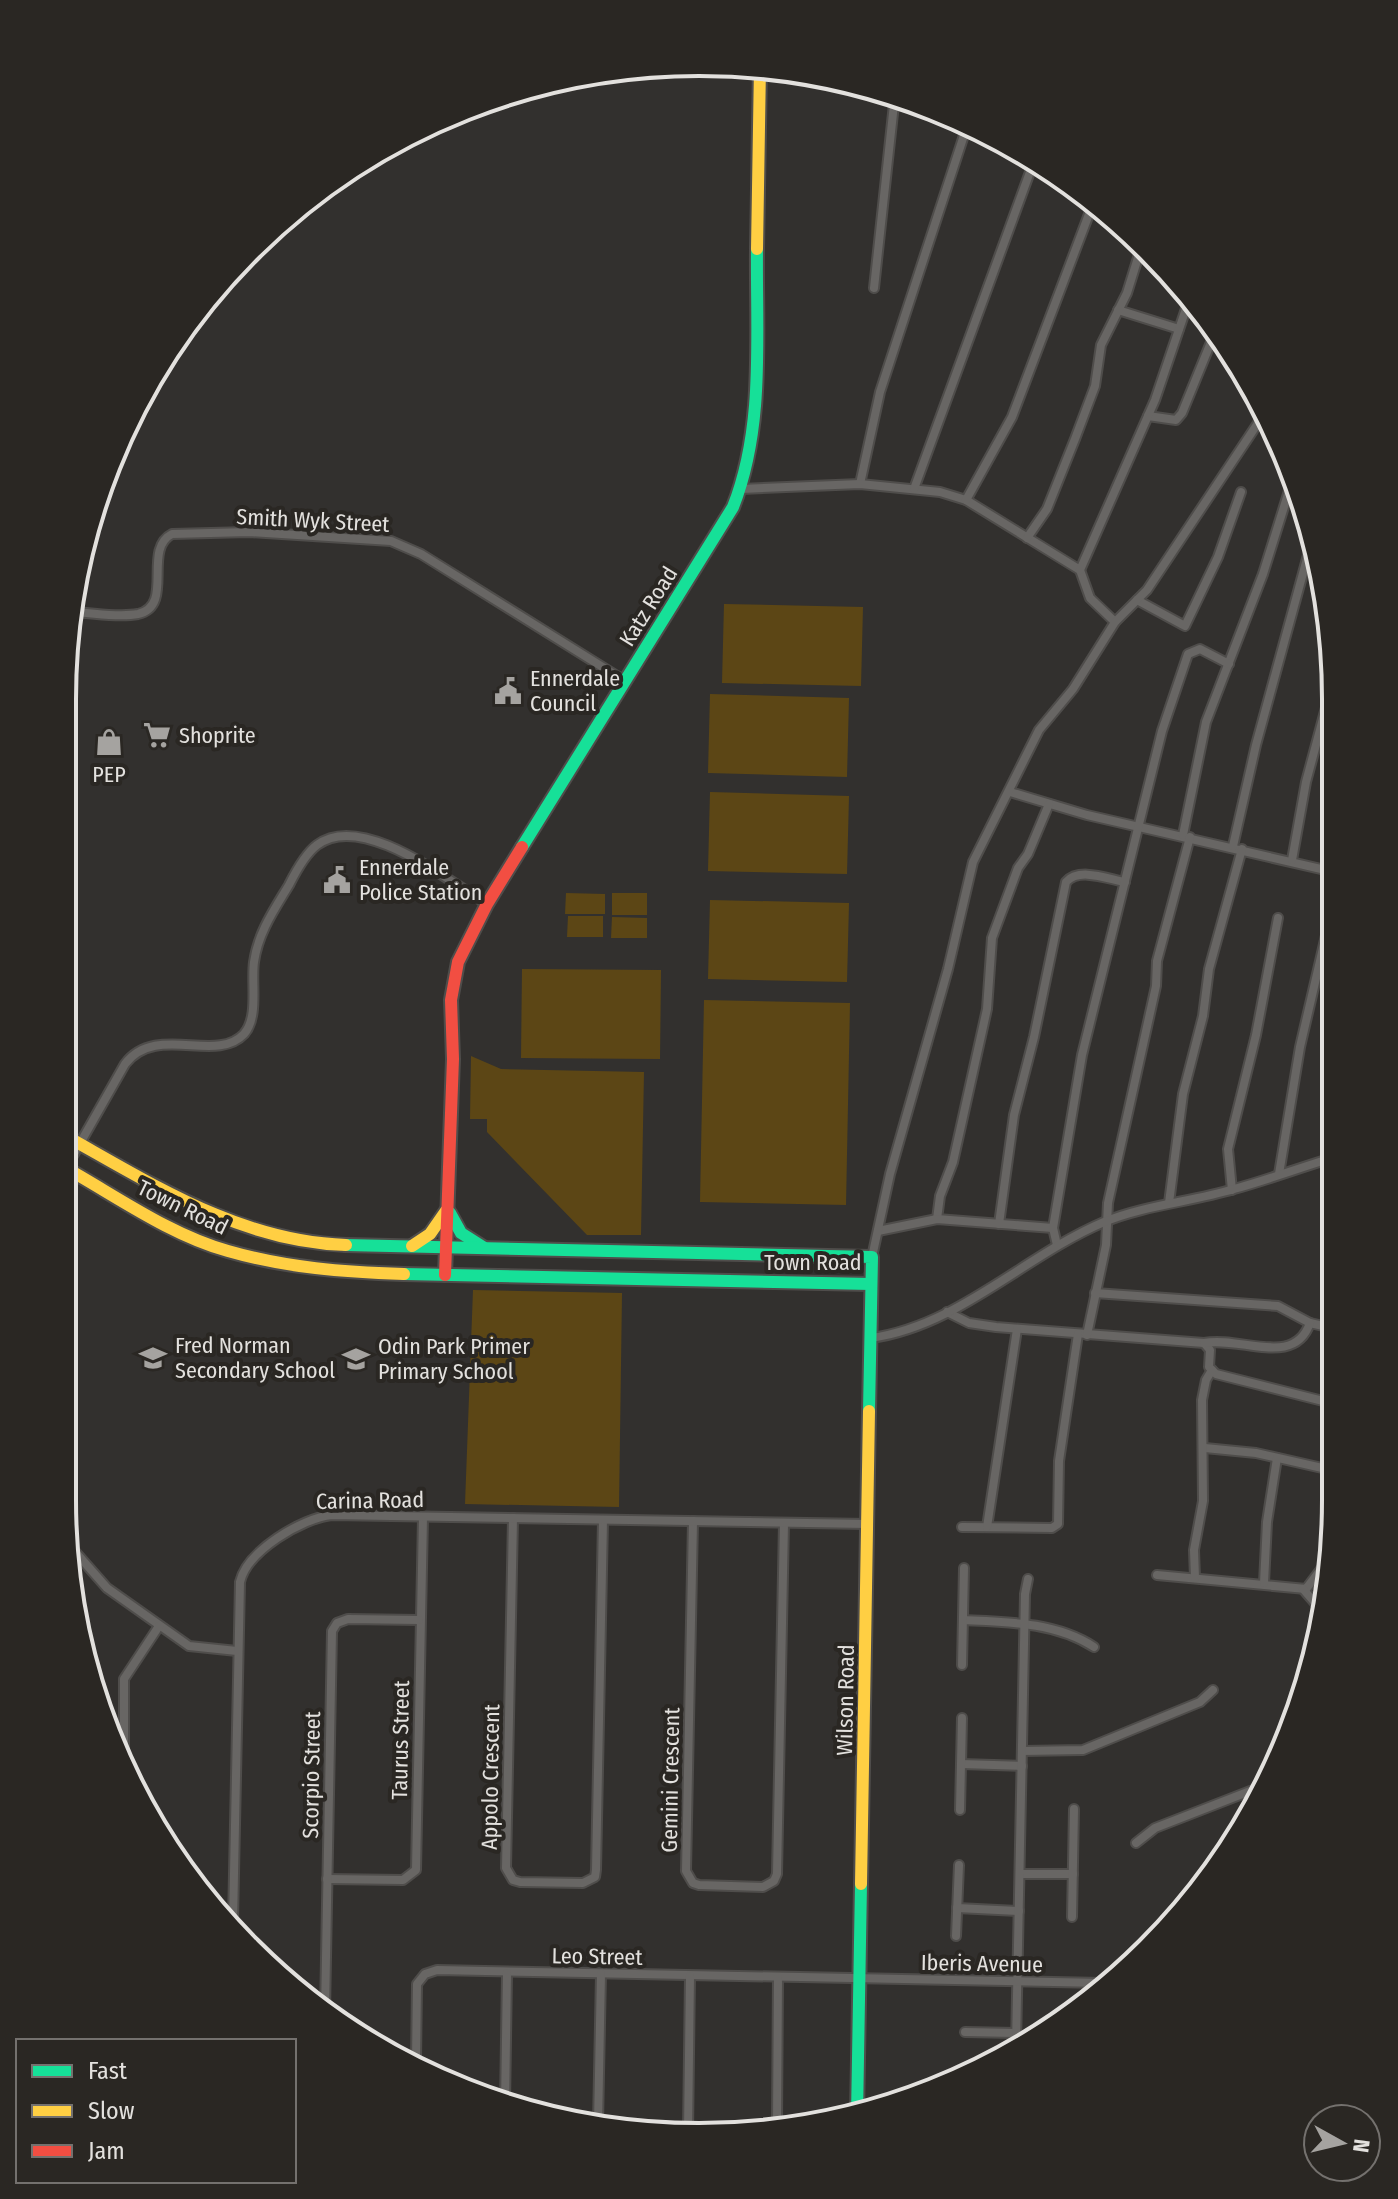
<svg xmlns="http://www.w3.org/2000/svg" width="1398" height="2199" viewBox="0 0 1398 2199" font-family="'Fira Sans Condensed',sans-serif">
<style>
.green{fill:#5c4615}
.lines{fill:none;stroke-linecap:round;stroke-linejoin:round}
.street-casing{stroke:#4f4d4b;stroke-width:12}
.fast-casing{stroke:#4f4d4b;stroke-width:16}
.slow-casing{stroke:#4f4d4b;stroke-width:16}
.jam-casing{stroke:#4f4d4b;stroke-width:16}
.street{stroke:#686664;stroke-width:8}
.fast{stroke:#16e098;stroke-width:12}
.slow{stroke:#ffcf43;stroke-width:12}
.jam{stroke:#f24e42;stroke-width:12}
.labels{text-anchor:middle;stroke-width:8;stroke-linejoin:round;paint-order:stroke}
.street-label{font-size:22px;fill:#e3e1de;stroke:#2a2723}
.poi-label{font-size:22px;fill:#e3e1de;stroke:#2a2723;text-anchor:start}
.rim{fill:none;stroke:#e3e1de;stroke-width:4}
</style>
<rect width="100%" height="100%" fill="#32302e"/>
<g class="green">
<polygon points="724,604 863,607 861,686 722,683"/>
<polygon points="710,694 849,698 847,777 708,773"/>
<polygon points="710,792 849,796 847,874 708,871"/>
<polygon points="566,893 605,894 605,914 565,914"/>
<rect x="612" y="893" width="35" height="22"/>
<polygon points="710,900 849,903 847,982 708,979"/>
<polygon points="568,916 603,916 603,937 567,937"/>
<polygon points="612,917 647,918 647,938 611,938"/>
<polygon points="522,969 661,970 660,1059 521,1058"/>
<polygon points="704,1000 850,1003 846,1205 700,1202"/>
<polygon points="471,1056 501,1069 644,1072 641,1235 587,1235 487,1132 487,1119 470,1119"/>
<polygon points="473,1290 622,1293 619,1507 465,1504"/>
</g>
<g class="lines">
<g class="street-casing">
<g id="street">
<polyline points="874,288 895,95"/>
<polyline points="1118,310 1179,329"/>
<polyline points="1148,416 1176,420 1182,413 1216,330"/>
<polyline points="860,484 880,392 968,123"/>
<polyline points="741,489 860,484 940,492 966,500 1080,570 1090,598 1115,622"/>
<polyline points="914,489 1034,161"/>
<polyline points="966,500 1012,417 1094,201"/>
<polyline points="1027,538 1047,509 1075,439 1095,386 1101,345 1127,293 1141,248"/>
<polyline points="1080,570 1155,400 1190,297"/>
<polyline points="1137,600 1185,626 1218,557 1241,492"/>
<path d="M69 612C91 612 116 618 138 614 175 606 142 549 172 534L249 532 391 541 421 554 625 681"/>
<polyline points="1010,792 1087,815 1334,872"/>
<polyline points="1183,835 1206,722 1263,574 1293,478"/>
<polyline points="1233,846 1256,745 1314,533"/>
<polyline points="1292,860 1306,782 1335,674"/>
<path d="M66 1168 125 1064C156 1023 216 1064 244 1034 259 1017 251 983 254 962 258 933 274 910 289 885 296 871 305 854 317 845 362 811 448 881 487 904"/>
<polyline points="1279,1174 1300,1047 1334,901"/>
<polyline points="1232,1190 1228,1149 1256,1035 1278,918"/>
<polyline points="1169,1203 1183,1094 1203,1016 1209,969 1242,849"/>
<polyline points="937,1219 940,1196 953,1162 987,1009 992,938 1018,868 1028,854 1049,804"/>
<path d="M999 1224 1014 1115 1034 1037 1066 882C1079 867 1108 879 1125 882"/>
<polyline points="878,1231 937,1219 1053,1228"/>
<polyline points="1057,1245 1053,1228 1082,1055 1162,731 1188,654 1200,649 1229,664"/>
<polyline points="872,1257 890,1174 948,969 973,862 1039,730 1073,689 1115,622 1147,590 1266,411"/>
<polyline points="1095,1293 1278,1306 1310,1323 1332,1328"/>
<polyline points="947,1312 969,1323 996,1327 1204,1343 1210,1350 1209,1367 1216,1374 1331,1403"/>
<polyline points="1087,1335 1106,1245 1108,1203 1156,986 1157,961 1190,837"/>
<path d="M871 1338C958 1326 1024 1256 1104 1222 1145 1205 1191 1202 1234 1189 1267 1180 1299 1168 1332 1158"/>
<path d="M1204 1343C1242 1336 1294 1368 1310 1323"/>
<polyline points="1205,1448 1256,1453 1331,1470"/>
<polyline points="513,1518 506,1868 513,1880 520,1882 583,1883 595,1877 596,1870 603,1520"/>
<polyline points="693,1521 686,1871 693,1883 699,1885 763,1887 774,1881 777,1874 784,1523"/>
<polyline points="962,1527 1052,1528 1058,1524 1059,1461 1078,1334"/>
<polyline points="987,1527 1017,1329"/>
<polyline points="70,1546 107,1588 189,1646 237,1651"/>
<polyline points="1157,1575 1306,1589 1331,1556"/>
<polyline points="1195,1578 1194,1550 1203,1501 1202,1400 1206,1380 1212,1370"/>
<polyline points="1264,1583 1267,1522 1277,1458"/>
<polyline points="1303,1589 1323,1612"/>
<path d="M963 1620C1007 1622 1056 1622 1094 1647"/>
<polyline points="962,1665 964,1568"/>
<polyline points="1281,1736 1285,1748"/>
<polyline points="1022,1751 1083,1750 1200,1702 1213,1690"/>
<polyline points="124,1762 124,1679 159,1626"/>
<polyline points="961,1764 1022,1766"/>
<polyline points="960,1810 962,1718"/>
<polyline points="1136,1843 1155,1828 1263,1786"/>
<polyline points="1020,1874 1073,1874"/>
<polyline points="327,1879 403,1880 416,1870 423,1517"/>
<polyline points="957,1908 1019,1911"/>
<polyline points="1072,1917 1074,1809"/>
<path d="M233 1922 240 1582C247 1551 302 1518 332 1515L868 1524"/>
<polyline points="956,1936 959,1865"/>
<polyline points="325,2012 332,1631 337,1623 348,1619 419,1620"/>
<polyline points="965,2032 1016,2033"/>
<polyline points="1016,2046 1025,1594 1028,1579"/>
<polyline points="416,2061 417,1984 425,1974 437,1970 1103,1983"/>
<polyline points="505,2105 507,1973"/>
<polyline points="598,2124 601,1974"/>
<polyline points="777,2124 778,1977"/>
<polyline points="688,2133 690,1976"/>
</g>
</g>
<g class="fast-casing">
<g id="fast">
<path d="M522 847 733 507C765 426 756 335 757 249"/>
<polyline points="450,1213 461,1233 483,1247"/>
<polyline points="346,1245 872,1257 869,1411"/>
<polyline points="404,1274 871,1284"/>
<polyline points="857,2116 861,1884"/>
</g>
</g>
<g class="slow-casing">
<g id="slow">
<polyline points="757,249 760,66"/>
<path d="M64 1135C152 1184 241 1242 346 1245"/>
<path d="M64 1167C116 1196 170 1235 228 1251 287 1268 344 1272 404 1274"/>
<polyline points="412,1246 430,1234 446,1211"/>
<polyline points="861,1884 869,1411"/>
</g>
</g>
<g class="jam-casing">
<polyline id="jam" points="445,1275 453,1059 451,1000 458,962 487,904 522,847"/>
</g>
<use href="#street" class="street"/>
<use href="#fast" class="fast"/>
<use href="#slow" class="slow"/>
<use href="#jam" class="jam"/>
</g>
<defs>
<g id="civic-bare" transform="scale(2.16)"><path d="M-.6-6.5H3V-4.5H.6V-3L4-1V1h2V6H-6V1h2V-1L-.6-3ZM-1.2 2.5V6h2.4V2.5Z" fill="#a5a3a0" stroke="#2a2723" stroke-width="2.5" paint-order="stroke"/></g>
<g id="supermarket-bare" transform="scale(2.16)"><path d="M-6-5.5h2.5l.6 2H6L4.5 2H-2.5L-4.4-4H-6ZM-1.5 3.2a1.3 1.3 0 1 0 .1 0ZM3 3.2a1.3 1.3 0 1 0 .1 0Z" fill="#a5a3a0" stroke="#2a2723" stroke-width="2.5" paint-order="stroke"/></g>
<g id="shop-bare" transform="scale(2.16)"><path d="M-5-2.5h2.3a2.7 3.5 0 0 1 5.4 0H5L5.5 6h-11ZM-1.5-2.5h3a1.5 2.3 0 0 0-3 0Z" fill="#a5a3a0" stroke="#2a2723" stroke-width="2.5" paint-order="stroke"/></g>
<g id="school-bare" transform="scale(2.16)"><path d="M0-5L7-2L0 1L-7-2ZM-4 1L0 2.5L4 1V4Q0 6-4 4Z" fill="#a5a3a0" stroke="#2a2723" stroke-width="2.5" paint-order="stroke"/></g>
</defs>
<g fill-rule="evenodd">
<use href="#civic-bare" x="508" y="691"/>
<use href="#supermarket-bare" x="157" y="735"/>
<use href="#shop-bare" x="109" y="742"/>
<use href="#civic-bare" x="337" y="880"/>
<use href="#school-bare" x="153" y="1358"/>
<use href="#school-bare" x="356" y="1359"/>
</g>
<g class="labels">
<g class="street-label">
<text transform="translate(313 520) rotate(3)" y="8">Smith Wyk Street</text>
<text transform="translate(648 606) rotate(-58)" y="8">Katz Road</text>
<text transform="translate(183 1207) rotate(26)" y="8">Town Road</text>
<text x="813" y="1270">Town Road</text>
<text transform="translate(370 1500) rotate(-1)" y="8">Carina Road</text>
<text transform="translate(845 1700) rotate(-89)" y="8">Wilson Road</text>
<text transform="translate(400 1740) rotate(-89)" y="8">Taurus Street</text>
<text transform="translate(311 1775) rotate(-89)" y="8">Scorpio Street</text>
<text transform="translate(490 1777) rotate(-89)" y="8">Appolo Crescent</text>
<text transform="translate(670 1780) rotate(-89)" y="8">Gemini Crescent</text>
<text transform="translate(597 1956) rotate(1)" y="8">Leo Street</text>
<text transform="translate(982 1963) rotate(1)" y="8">Iberis Avenue</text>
</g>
<g class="poi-label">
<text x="530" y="686">Ennerdale<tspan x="530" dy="25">Council</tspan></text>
<text x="179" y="743">Shoprite</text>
<text x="109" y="782" text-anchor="middle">PEP</text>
<text x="359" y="875">Ennerdale<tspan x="359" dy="25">Police Station</tspan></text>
<text x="175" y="1353">Fred Norman<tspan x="175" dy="25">Secondary School</tspan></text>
<text x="378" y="1354">Odin Park Primer<tspan x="378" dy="25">Primary School</tspan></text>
</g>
</g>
<path d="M0 0H1398V2199H0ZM699 76H699A623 623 0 0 1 1322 699V1500A623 623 0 0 1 699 2123H699A623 623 0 0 1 76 1500V699A623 623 0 0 1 699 76Z" fill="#2a2723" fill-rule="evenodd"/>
<path class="rim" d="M699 76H699A623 623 0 0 1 1322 699V1500A623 623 0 0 1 699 2123H699A623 623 0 0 1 76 1500V699A623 623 0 0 1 699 76Z"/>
<rect x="16" y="2039" width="280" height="144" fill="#2a2723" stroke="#74716e" stroke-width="2"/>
<rect x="32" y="2065" width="40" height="12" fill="#16e098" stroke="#74716e" stroke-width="2"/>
<text x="88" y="2079" font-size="24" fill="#e3e1de">Fast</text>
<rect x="32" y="2105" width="40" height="12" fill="#ffcf43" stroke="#74716e" stroke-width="2"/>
<text x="88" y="2119" font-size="24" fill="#e3e1de">Slow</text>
<rect x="32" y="2145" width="40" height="12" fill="#f24e42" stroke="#74716e" stroke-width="2"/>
<text x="88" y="2159" font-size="24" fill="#e3e1de">Jam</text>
<g transform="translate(1342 2143) rotate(98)"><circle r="38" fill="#2a2723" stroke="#74716e" stroke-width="2"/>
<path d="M0-6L14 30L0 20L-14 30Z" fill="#a5a3a0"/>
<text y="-12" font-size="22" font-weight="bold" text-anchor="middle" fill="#e3e1de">N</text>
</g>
</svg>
